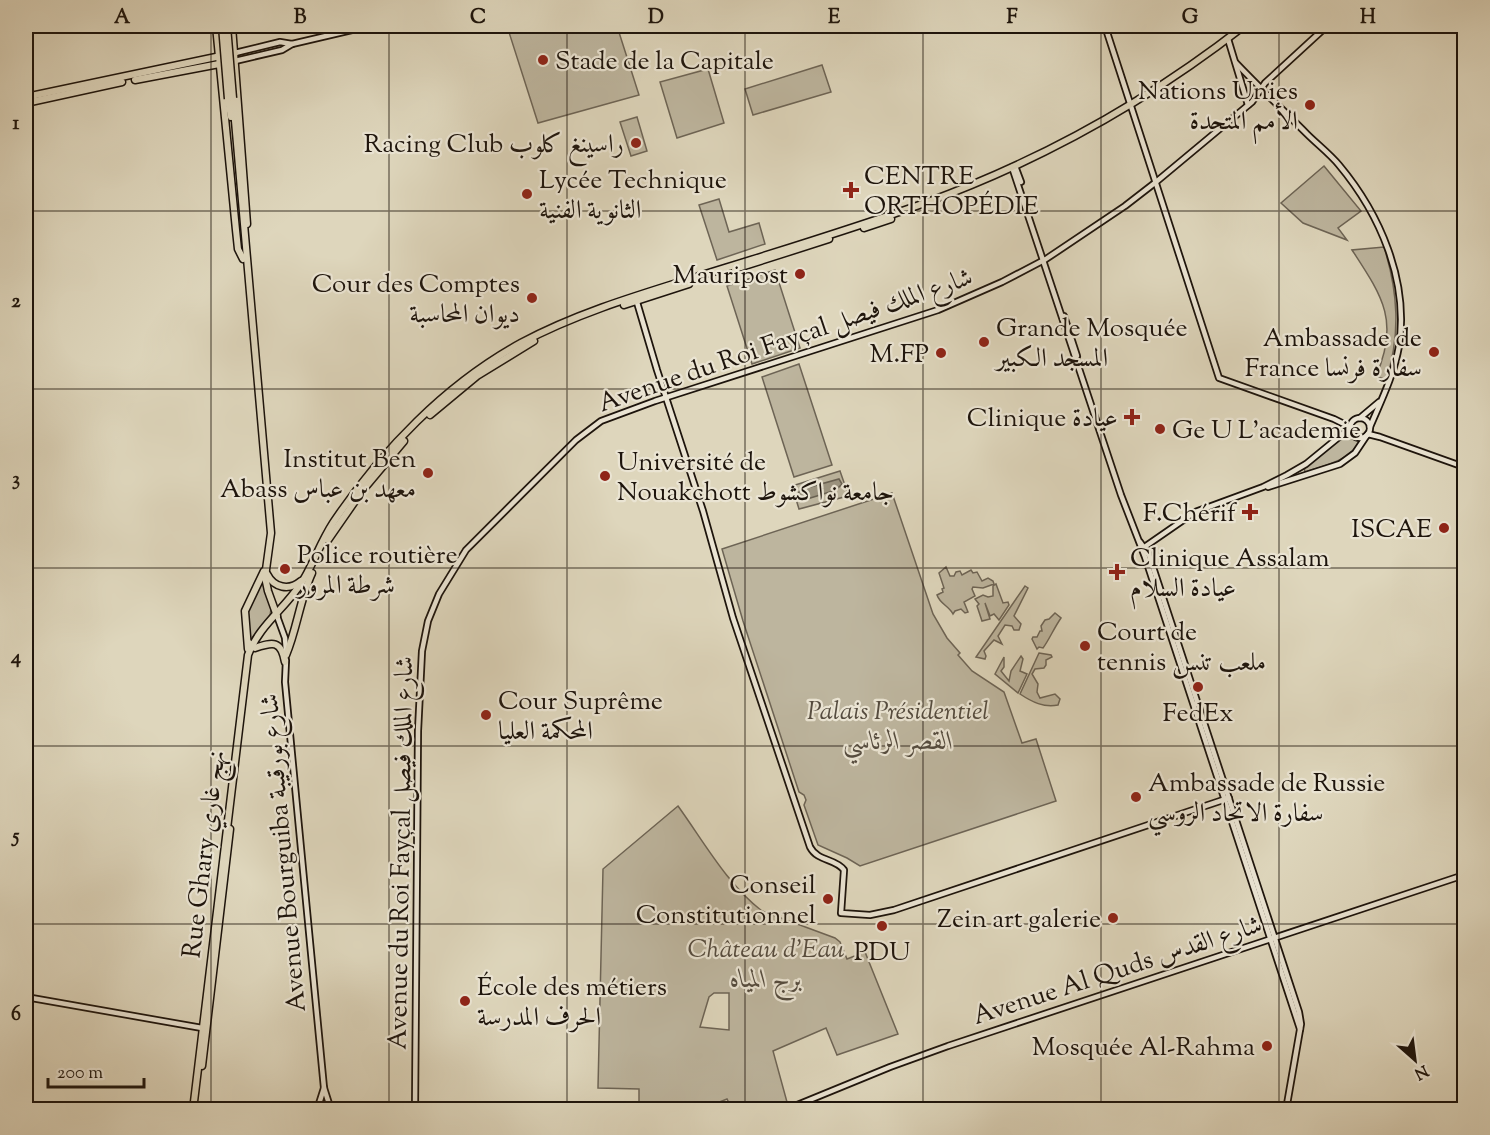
<svg xmlns="http://www.w3.org/2000/svg" width="1490" height="1135" viewBox="0 0 1490 1135" font-family="'Sorts Mill Goudy',Amiri,serif">
<style>
.green{fill:#bdb59e;stroke:#6d6455;stroke-width:1.5;fill-rule:evenodd}
.water{fill:#9c9480;stroke:#696152;stroke-width:1.5}
.lines{fill:none;stroke-linecap:round;stroke-linejoin:round}
.secondary-casing{stroke:#1d140c;stroke-width:8}
.highway-casing{stroke:#1d140c;stroke-width:9}
.secondary{stroke:#eae4d3;stroke-width:4.5}
.highway{stroke:#ded6bc;stroke-width:6}
.highway-bridge-casing{stroke:#1d140c;stroke-width:9;stroke-linecap:butt}
.highway-bridge{stroke:#ded6bc;stroke-width:6}
.grid{fill:none;stroke:#1d140c;stroke-width:1.5;stroke-opacity:0.55}
.poi-dot{fill:#8f2418;stroke:#eae4d3;stroke-width:2}
.labels{text-anchor:middle;stroke-width:4.5;stroke-linejoin:round;paint-order:stroke}
.poi-label{font-size:26px;fill:#1d140c;stroke:#eae4d3;text-anchor:end}
.street-label{font-size:26px;fill:#1d140c;stroke:#eae4d3}
.park-label{font-size:26px;font-style:italic;fill:#554c3f;stroke:#eae4d3}
.neatline{fill:none;stroke:#1d140c;stroke-width:2}
.grid-label{font-size:20px;text-anchor:middle;font-weight:bold;fill:#1d140c}
</style>
<rect width="100%" height="100%" fill="#ded6bc"/>
<filter id="stains"><feTurbulence type="fractalNoise" baseFrequency=".00333" numOctaves="4"/><feColorMatrix values="0 0 0 0 .2 0 0 0 0 .09 0 0 0 0 .02 0 0 0 .5 -.17"/></filter>
<radialGradient id="worn" r=".72"><stop offset=".6" stop-color="#630" stop-opacity="0"/><stop offset="1" stop-color="#630" stop-opacity=".3"/></radialGradient>
<g class="green">
<polygon points="507,26 617,26 639,95 538,123"/>
<polygon points="822,65 831,92 753,115 745,89"/>
<polygon points="708,69 724,123 677,138 660,82"/>
<polygon points="637,117 647,151 631,156 620,122"/>
<polygon points="1324,166 1361,211 1338,228 1347,240 1303,223 1281,203"/>
<polygon points="719,199 729,232 759,223 765,244 717,260 699,205"/>
<path d="M1384 247C1398 292 1401 335 1386 380L1376 376C1400 321 1382 296 1352 250Z"/>
<polygon points="775,270 800,348 752,364 727,286"/>
<polygon points="799,364 832,465 794,477 762,377"/>
<path d="M1347 431 1353 439 1362 440C1347 462 1329 464 1305 472L1304 467Z"/>
<polygon points="840,471 848,494 844,497 799,509 792,486"/>
<polygon points="892,493 933,614 947,638 960,653 958,655 972,671 1004,692 1022,743 1036,739 1056,801 860,866 847,858 818,845 804,805 806,800 804,795 799,792 743,621 722,549"/>
<path d="M946 567 950 576H954L956 572 960 571 962 575 971 570 973 573 977 572 982 581 988 578 993 581 994 584 983 588 973 587 972 589 975 596 964 602 968 612 965 613 961 609 955 611 953 614C949 606 940 604 937 595L943 592 942 589 944 588 939 573Z"/>
<polygon points="263,580 271,609 270,615 250,641 248,609"/>
<polygon points="996,584 1003,603 1008,602 1009,605 999,620 994,614 990,616 985,603 990,619 982,621 977,606 979,604 975,599 983,595 988,597 993,596 993,586"/>
<polygon points="1025,586 1028,588 1014,616 1021,624 1019,630 1014,630 1012,626 1005,625 998,636 1002,644 994,640 984,651 986,656 985,659 976,657"/>
<path d="M1055 613 1061 618C1054 628 1049 640 1043 648L1039 647 1037 649 1032 639 1033 637H1037L1040 631H1042L1041 626 1045 620 1049 619Z"/>
<path d="M1039 653 1051 655 1052 657 1046 660V665L1044 668 1035 669 1032 674 1038 684 1037 692 1040 698 1055 694 1060 699 1058 705C1044 708 1032 702 1020 694Z"/>
<polygon points="1021,656 1023,659 1020,671 1027,674 1018,693 995,674 1004,657 1004,667 1001,671 1009,681 1011,671"/>
<path d="M678 806C704 842 727 884 762 911L835 938 840 942 847 959 865 952 898 1034 837 1055 826 1028 773 1051 787 1102 768 1109H732L727 1099 707 1107 705 1104 696 1109H639V1089L598 1088 603 869ZM714 993H729V1030L700 1027 709 997Z"/>
</g>
<polygon class="water" points="839,479 842,484 836,490 804,500 801,500 797,497 799,492 803,489"/>
<g class="lines">
<g class="secondary-casing">
<g id="secondary">
<polyline points="1105,26 1219,378 1334,419 1350,427"/>
<polyline points="1228,39 1248,105"/>
<polyline points="235,53 280,42 292,44"/>
<polyline points="235,61 282,50 292,44 369,26"/>
<path d="M1236 63C1259 87 1283 110 1307 134 1317 144 1330 154 1339 165 1380 214 1409 281 1399 346 1394 375 1381 401 1370 427"/>
<polyline points="1015,166 1021,182"/>
<polyline points="1012,167 1121,495 1145,557 1300,1029"/>
<path d="M636 299 657 370 703 511 733 618 810 847C818 862 835 858 844 870L841 913 870 915 894 910 1229 798"/>
<polyline points="1064,316 1077,356"/>
<polyline points="1360,418 1379,402"/>
<circle cx="1360" cy="428" r="10"/>
<polyline points="1368,434 1380,437 1464,467"/>
<polyline points="1268,487 1340,464 1355,453 1367,435"/>
<polyline points="1140,542 1149,555 1299,1012 1301,1024 1286,1110"/>
<polyline points="1143,548 1195,512 1263,487 1287,475 1306,464 1350,428"/>
<polyline points="277,616 285,638 286,651"/>
<polyline points="286,660 285,682 324,1088 331,1110"/>
<polyline points="26,997 202,1028"/>
<polyline points="317,1110 324,1088"/>
<polyline points="415,1110 418,731 422,651 428,621 439,594 466,550 576,440 601,421 655,401 938,310 1002,282 1046,259 1125,206 1156,182 1252,102 1265,83 1327,26"/>
<polyline points="785,1110 890,1067 948,1046 1464,875"/>
</g>
</g>
<g class="highway-casing">
<g id="highway">
<polyline points="216,26 236,230 238,249 243,259"/>
<polyline points="232,26 247,224"/>
<polyline points="135,80 235,61"/>
<polyline points="26,97 235,53"/>
<polyline points="233,98 271,533 265,577 268,591 277,616"/>
<polyline points="228,99 231,117"/>
<polyline points="26,103 122,82"/>
<polyline points="864,228 891,219"/>
<polyline points="735,269 829,239"/>
<polyline points="624,305 689,284"/>
<polyline points="430,415 477,376 534,341"/>
<polyline points="328,540 362,491 404,441"/>
<path d="M267 574C274 588 289 591 301 581"/>
<path d="M249 643 255 648C273 642 281 640 285 662"/>
<polyline points="248,649 245,611 264,571"/>
<path d="M286 655C297 629 300 599 312 573"/>
<polyline points="202,1066 230,829"/>
<path d="M193 1110 248 655C260 623 289 606 305 577 315 559 322 540 333 523 381 451 446 384 521 343 575 314 635 296 693 278 770 254 849 230 925 203 1040 161 1148 101 1244 26"/>
</g>
</g>
<use href="#secondary" class="secondary"/>
<use href="#highway" class="highway"/>
<g class="highway-bridge-casing">
<g id="highway-bridge">
<polyline points="222,26 228,99"/>
<polyline points="227,26 233,98"/>
</g>
</g>
<use href="#highway-bridge" class="highway-bridge"/>
</g>
<path class="grid" d="M211 26V1110M389 26V1110M567 26V1110M745 26V1110M923 26V1110M1101 26V1110M1279 26V1110M26 211H1464M26 389H1464M26 568H1464M26 746H1464M26 924H1464"/>
<g class="poi-dot">
<circle cx="543" cy="60" r="6"/>
<circle cx="1310" cy="105" r="6"/>
<circle cx="636" cy="143" r="6"/>
<path d="M848 181h6v6h6v6h-6v6h-6v-6h-6v-6h6z"/>
<circle cx="527" cy="194" r="6"/>
<circle cx="800" cy="274" r="6"/>
<circle cx="532" cy="298" r="6"/>
<circle cx="984" cy="342" r="6"/>
<circle cx="1434" cy="352" r="6"/>
<circle cx="941" cy="353" r="6"/>
<path d="M1129 408h6v6h6v6h-6v6h-6v-6h-6v-6h6z"/>
<circle cx="1160" cy="429" r="6"/>
<circle cx="428" cy="473" r="6"/>
<circle cx="605" cy="476" r="6"/>
<path d="M1247 503h6v6h6v6h-6v6h-6v-6h-6v-6h6z"/>
<circle cx="1444" cy="528" r="6"/>
<circle cx="285" cy="569" r="6"/>
<path d="M1114 563h6v6h6v6h-6v6h-6v-6h-6v-6h6z"/>
<circle cx="1085" cy="646" r="6"/>
<circle cx="1198" cy="687" r="6"/>
<circle cx="486" cy="715" r="6"/>
<circle cx="1136" cy="797" r="6"/>
<circle cx="828" cy="899" r="6"/>
<circle cx="1113" cy="918" r="6"/>
<circle cx="882" cy="926" r="6"/>
<circle cx="465" cy="1001" r="6"/>
<circle cx="1267" cy="1046" r="6"/>
</g>
<g class="labels">
<g class="poi-label">
<text x="555" y="69" text-anchor="start">Stade de la Capitale</text>
<text x="1298" y="99">Nations Unies<tspan x="1298" dy="30">الأمم المتحدة</tspan></text>
<text x="624" y="152">Racing Club راسينغ كلوب</text>
<text x="864" y="184" text-anchor="start">CENTRE<tspan x="864" dy="30">ORTHOPÉDIE</tspan></text>
<text x="539" y="188" text-anchor="start">Lycée Technique<tspan x="539" dy="30">الثانوية الفنية</tspan></text>
<text x="788" y="283">Mauripost</text>
<text x="520" y="292">Cour des Comptes<tspan x="520" dy="30">ديوان المحاسبة</tspan></text>
<text x="996" y="336" text-anchor="start">Grande Mosquée<tspan x="996" dy="30">المسجد الكبير</tspan></text>
<text x="1422" y="346">Ambassade de<tspan x="1422" dy="30">France سفارة فرنسا</tspan></text>
<text x="929" y="362">M.FP</text>
<text x="1118" y="426">Clinique عيادة</text>
<text x="1172" y="438" text-anchor="start">Ge U L'academie</text>
<text x="416" y="467">Institut Ben<tspan x="416" dy="30">Abass معهد بن عباس</tspan></text>
<text x="617" y="470" text-anchor="start">Université de<tspan x="617" dy="30">Nouakchott جامعة نواكشوط</tspan></text>
<text x="1236" y="521">F.Chérif</text>
<text x="1432" y="537">ISCAE</text>
<text x="297" y="563" text-anchor="start">Police routière<tspan x="297" dy="30">شرطة المرور</tspan></text>
<text x="1130" y="566" text-anchor="start">Clinique Assalam<tspan x="1130" dy="30">عيادة السلام</tspan></text>
<text x="1097" y="640" text-anchor="start">Court de<tspan x="1097" dy="30">tennis ملعب تنس</tspan></text>
<text x="498" y="709" text-anchor="start">Cour Suprême<tspan x="498" dy="30">المحكمة العليا</tspan></text>
<text x="1198" y="721" text-anchor="middle">FedEx</text>
<text x="1148" y="791" text-anchor="start">Ambassade de Russie<tspan x="1148" dy="30">سفارة الاتحاد الروسي</tspan></text>
<text x="816" y="893">Conseil<tspan x="816" dy="30">Constitutionnel</tspan></text>
<text x="1101" y="927">Zein art galerie</text>
<text x="882" y="960" text-anchor="middle">PDU</text>
<text x="477" y="995" text-anchor="start">École des métiers<tspan x="477" dy="30">الحرف المدرسة</tspan></text>
<text x="1255" y="1055">Mosquée Al-Rahma</text>
</g>
<g class="street-label">
<text transform="translate(785 339) rotate(-19)" y="9">Avenue du Roi Fayçal شارع الملك فيصل</text>
<text transform="translate(282 853) rotate(-95)" y="9">Avenue Bourguiba شارع بورقيبة</text>
<text transform="translate(400 853) rotate(-89)" y="9">Avenue du Roi Fayçal شارع الملك فيصل</text>
<text transform="translate(203 854) rotate(-83)" y="9">Rue Ghary نهج غاري</text>
<text transform="translate(1117 969) rotate(-18)" y="9">Avenue Al Quds شارع القدس</text>
</g>
<g class="park-label">
<text x="898" y="719">Palais Présidentiel<tspan x="898" dy="30">القصر الرئاسي</tspan></text>
<text x="766" y="957">Château d'Eau<tspan x="766" dy="30">برج المياه</tspan></text>
</g>
</g>
<rect width="1490" height="1135" fill="none" stroke="#ded6bc" stroke-width="66"/>
<g transform="translate(1415 1060) rotate(152)" stroke="#eae4d3" stroke-width="4.5" paint-order="stroke">
<path d="M0-4.5L10 22L0 15L-10 22Z" fill="#1d140c"/>
<text y="-9" font-size="16" font-weight="bold" text-anchor="middle" fill="#1d140c">N</text>
</g>
<path d="M48 1078v9h96v-9" fill="none" stroke="#1d140c" stroke-width="3"/>
<text x="57" y="1078" font-size="18" fill="#1d140c" stroke="#eae4d3" stroke-width="4.5" paint-order="stroke">200 m</text>
<rect x="33" y="33" width="1424" height="1069" class="neatline"/>
<g class="grid-label">
<text x="122" y="23">A</text>
<text x="300" y="23">B</text>
<text x="478" y="23">C</text>
<text x="656" y="23">D</text>
<text x="834" y="23">E</text>
<text x="1012" y="23">F</text>
<text x="1190" y="23">G</text>
<text x="1368" y="23">H</text>
<text x="16" y="129">1</text>
<text x="16" y="307">2</text>
<text x="16" y="485">3</text>
<text x="16" y="663">4</text>
<text x="16" y="842">5</text>
<text x="16" y="1020">6</text>
</g>
<rect width="100%" height="100%" filter="url(#stains)"/>
<rect width="100%" height="100%" fill="url(#worn)"/>
</svg>
